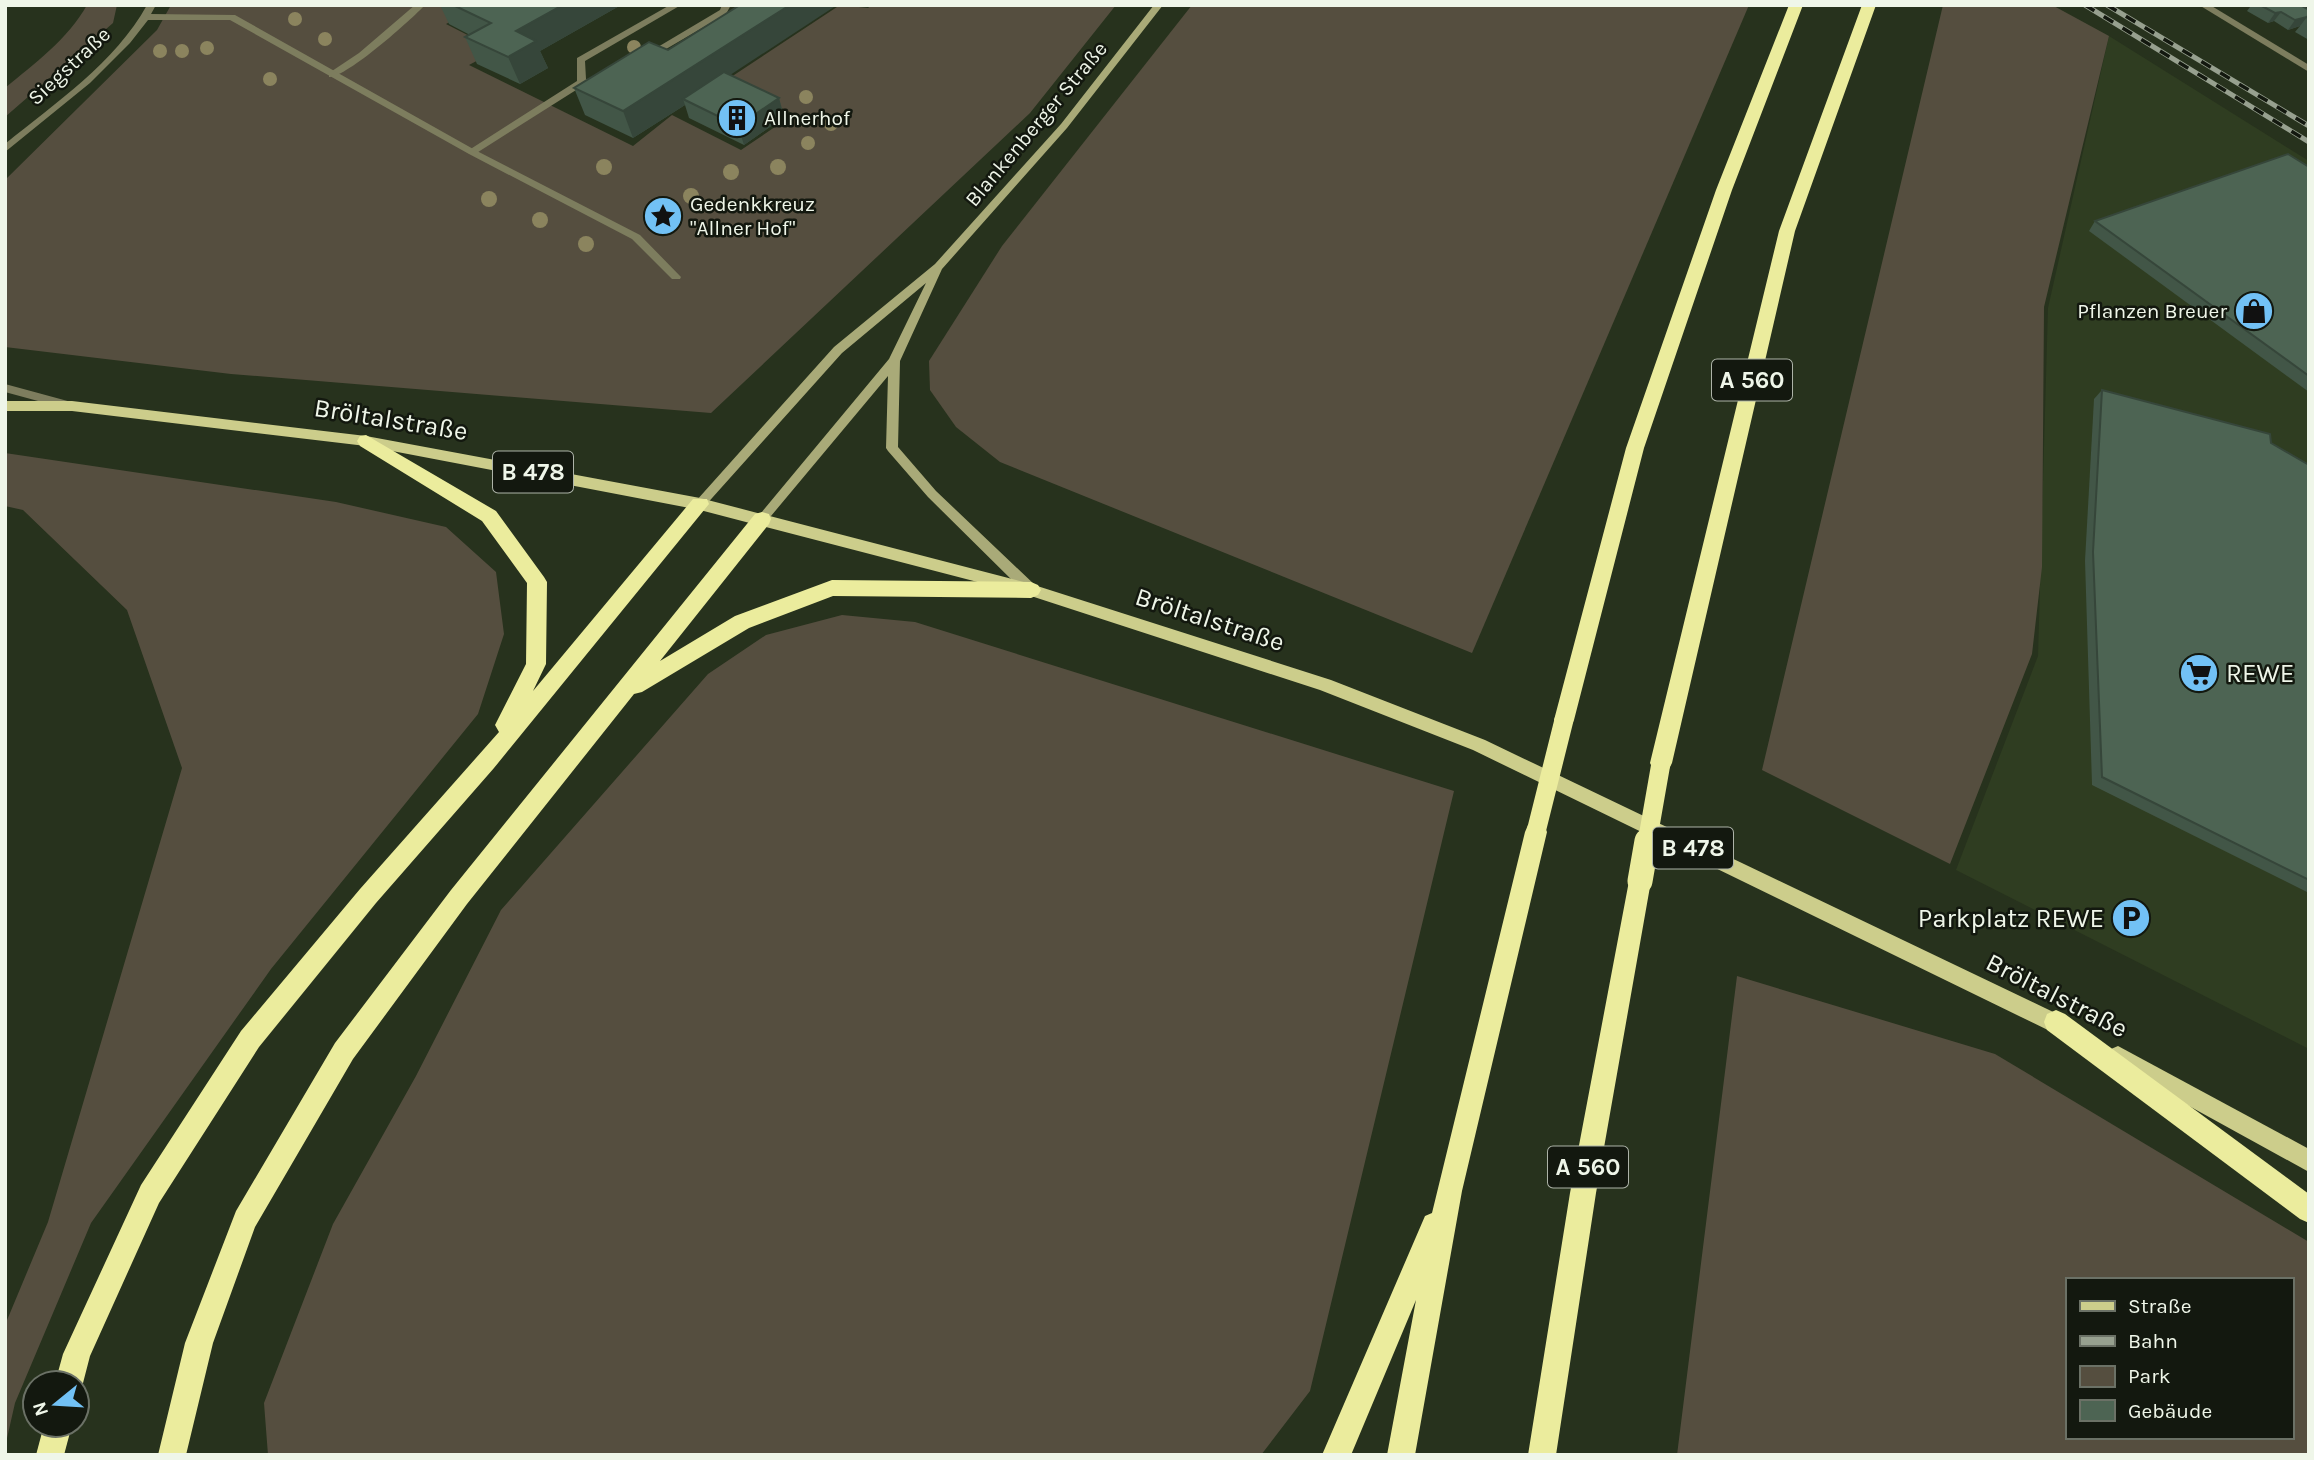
<svg xmlns="http://www.w3.org/2000/svg" width="2314" height="1460" viewBox="0 0 2314 1460" font-family="Karla,sans-serif">
<style>
.built{fill:#2f3d21}
.green{fill:#554e3f;fill-rule:evenodd}
.lines{fill:none;stroke-linecap:round;stroke-linejoin:round}
.lane{fill:#7d7d5e;fill-rule:evenodd}
.street{fill:#7d7d5e;fill-rule:evenodd}
.secondary{fill:#a9aa78;fill-rule:evenodd}
.primary{fill:#cccd8b;fill-rule:evenodd}
.highway{fill:#ebec9d;fill-rule:evenodd}
.rail-casing{stroke:#97a08f;stroke-width:5}
.rail{stroke:#13180f;stroke-width:3.5;stroke-dasharray:11;stroke-linecap:butt}
.highway-bridge-far1{stroke:#ebec9d;stroke-width:19}
.highway-bridge{stroke:#ebec9d;stroke-width:25}
.tree{fill:#8b845e}
.wall{fill:#425647}
.shaded-wall{fill:#36463a}
.building{fill:#4d6453;stroke:#36463a;stroke-width:2}
.labels{text-anchor:middle;stroke-width:5;stroke-linejoin:round;paint-order:stroke}
.far-street-label{font-size:21px;fill:#eff6e9;stroke:#13180f}
.far-poi-label{font-size:21px;fill:#eff6e9;stroke:#13180f;text-anchor:start}
.shield{fill:#13180f;stroke:#adb3a8;stroke-width:2}
.shield-label{font-size:24px;font-weight:bold;fill:#eff6e9}
.street-label{font-size:26px;fill:#eff6e9;stroke:#13180f}
.poi-label{font-size:26px;fill:#eff6e9;stroke:#13180f;text-anchor:start}
</style>
<rect width="100%" height="100%" fill="#27321d"/>
<polygon class="built" points="2109,36 2309,161 2309,1049 1956,870 2038,656 2048,308"/>
<g class="green">
<path d="M87 5H117L113 23 5 117V88C34 64 68 39 87 5Z"/>
<polygon points="171,5 481,5 446,24 497,50 469,65 633,146 672,115 741,150 794,114 725,81 840,5 868,8 872,5 1116,5 1030,113 711,413 231,374 5,347 5,180 157,30"/>
<polygon points="1192,5 1749,5 1472,653 1000,462 956,427 930,390 929,361 1002,246"/>
<polygon points="1943,5 2052,5 2109,36 2044,307 2042,567 2032,654 1950,864 1762,770"/>
<polygon points="5,453 336,502 446,527 496,572 504,634 478,714 271,969 91,1223 15,1403 5,1447 5,1325 48,1222 182,768 127,610 23,510 5,506"/>
<polygon points="842,615 915,622 1454,791 1310,1391 1261,1455 268,1455 264,1403 333,1224 416,1076 501,910 708,674 766,635"/>
<path d="M1737 976 1995 1054 2309 1242V1455H1677ZM2067 1280H2291V1437H2067Z"/>
</g>
<g class="lines">
<g class="lane">
<path d="M415 5H425C411 20 346 78 329 77V73L359 53Z"/>
<polygon points="670,5 681,5 585,61 586,79 604,78 604,82 584,85 475,154 469,154 469,150 577,81 577,58"/>
<polygon points="722,5 731,5 726,14 649,59 641,57 720,10"/>
</g>
<g class="street">
<path d="M147 5H156L151 14 235 15 475 150 640 235 681 277 680 279H672L632 239 469 154 230 20H148L130 43 90 83 5 152V144C55 103 115 63 147 5Z"/>
<polygon points="2199,5 2210,5 2309,65 2309,72"/>
<polygon points="5,384 75,403 77,406 71,410 5,392"/>
</g>
<polygon class="secondary" points="1154,5 1163,5 1067,128 942,269 900,361 898,447 936,491 1036,586 1037,590 1036,594 1026,594 928,497 888,451 886,448 888,376 766,522 758,522 756,519 889,359 926,283 842,353 704,507 696,507 694,504 696,501 834,347 935,264 1061,124"/>
<g class="primary">
<polygon points="5,401 72,401 366,436 700,498 1031,584 1331,680 1485,740 2072,1021 2075,1028 2072,1035 2065,1038 2058,1035 1473,750 1320,690 1031,596 700,510 366,446 72,411 5,411"/>
<polygon points="2118,1046 2309,1149 2309,1172 2111,1063 2108,1056 2111,1049"/>
</g>
<g class="highway">
<polygon points="1789,5 1803,5 1732,190 1644,448 1574,720 1571,726 1564,729 1557,726 1554,720 1626,448 1716,190"/>
<polygon points="1862,5 1876,5 1795,231 1672,763 1669,769 1661,772 1653,769 1650,763 1779,231"/>
<polygon points="366,435 496,511 544,577 547,582 546,664 533,691 693,499 707,499 709,504 494,768 376,903 259,1047 159,1203 90,1356 83,1383 77,1394 77,1383 55,1383 63,1354 141,1185 241,1031 360,889 499,732 495,725 526,664 527,583 482,521 360,446 357,441 360,436"/>
<polygon points="762,512 769,514 771,519 769,524 660,661 735,616 832,580 1031,582 1038,585 1041,590 1038,595 1031,598 833,596 749,628 642,692 634,694 467,904 353,1059 255,1227 213,1343 186,1455 158,1455 185,1343 236,1211 335,1043 451,890 755,514"/>
<polygon points="1536,822 1544,825 1547,832 1462,1191 1415,1455 1387,1455 1416,1300 1351,1455 1322,1455 1425,1216 1432,1213 1525,832 1528,825"/>
<polygon points="1640,871 1648,874 1651,881 1596,1193 1556,1455 1528,1455 1570,1193 1629,881 1632,874"/>
<polygon points="2056,1010 2065,1014 2309,1194 2309,1223 2300,1219 2047,1030 2044,1022 2047,1014"/>
<polygon points="44,1425 72,1425 64,1455 36,1455"/>
</g>
<g class="rail-casing">
<g id="rail">
<polyline points="2085,5 2309,142"/>
<polyline points="2107,5 2309,126"/>
</g>
</g>
<use href="#rail" class="rail"/>
<g class="highway-bridge-far1">
<polyline points="1536,832 1564,720"/>
<polyline points="1647,843 1661,763"/>
</g>
<polyline class="highway-bridge" points="1640,881 1647,841"/>
</g>
<g class="tree">
<circle cx="295" cy="19" r="7"/>
<circle cx="325" cy="39" r="7"/>
<circle cx="634" cy="47" r="7"/>
<circle cx="207" cy="48" r="7"/>
<circle cx="160" cy="51" r="7"/>
<circle cx="182" cy="51" r="7"/>
<circle cx="270" cy="79" r="7"/>
<circle cx="806" cy="97" r="7"/>
<circle cx="831" cy="124" r="7"/>
<circle cx="808" cy="143" r="7"/>
<circle cx="604" cy="167" r="8"/>
<circle cx="778" cy="167" r="8"/>
<circle cx="731" cy="172" r="8"/>
<circle cx="691" cy="196" r="8"/>
<circle cx="489" cy="199" r="8"/>
<circle cx="540" cy="220" r="8"/>
<circle cx="586" cy="244" r="8"/>
</g>
<g class="wall">
<polygon points="440,5 621,5 540,51 548,68 520,84 477,64 465,37 470,35 449,24"/>
<polygon points="2247,5 2300,5 2309,10 2309,40 2295,32 2300,26 2288,30 2274,21 2268,23 2247,11 2250,7"/>
<polygon points="668,50 730,75 779,98 784,117 744,145 689,118 685,105 633,138 585,115 574,88"/>
<polygon points="2309,167 2309,392 2089,231 2095,221"/>
<polygon points="2102,390 2271,443 2309,465 2309,893 2092,785 2085,561 2094,399"/>
</g>
<g class="shaded-wall">
<polygon points="563,5 621,5 540,51 548,68 520,84 508,57 516,31"/>
<polygon points="790,5 837,5 689,102 683,99 685,105 633,138 623,111"/>
<polygon points="2281,12 2274,21 2268,23 2275,13"/>
<polygon points="2307,17 2300,26 2288,30 2295,20"/>
<polygon points="779,98 784,117 744,145 738,126"/>
</g>
<g class="building">
<polygon points="453,5 563,5 516,31 536,41 508,57 465,37 491,23"/>
<polygon points="740,5 790,5 623,111 574,88 649,42 668,50"/>
<polygon points="2260,5 2270,5 2272,6 2276,5 2300,5 2309,10 2309,14 2307,17 2295,20 2281,12 2275,13"/>
<polygon points="724,72 779,98 738,126 683,99"/>
<polygon points="2288,154 2309,167 2309,376 2095,221"/>
<polygon points="2102,390 2270,434 2271,443 2309,465 2309,880 2102,777 2093,552"/>
</g>
<defs>
<g id="building-disc" transform="scale(2.0125)"><circle r="9.5" fill="#72c1f5" stroke="#13180f"/><path d="M-4-6H4V6H1V3H-1V6H-4ZM-2.5-4.3h1.7v1.8h-1.7ZM.8-4.3h1.7v1.8H.8ZM-2.5-1h1.7V.8h-1.7ZM.8-1h1.7V.8H.8Z" fill="#111"/></g>
<g id="sight-disc" transform="scale(2.0125)"><circle r="9.5" fill="#72c1f5" stroke="#13180f"/><path d="M0-6L1.8-2.2L6-1.7L2.9 1.2L3.7 5.4L0 3.3L-3.7 5.4L-2.9 1.2L-6-1.7L-1.8-2.2Z" fill="#111"/></g>
<g id="shop-disc" transform="scale(2.0125)"><circle r="9.5" fill="#72c1f5" stroke="#13180f"/><path d="M-5-2.5h2.3a2.7 3.5 0 0 1 5.4 0H5L5.5 6h-11ZM-1.5-2.5h3a1.5 2.3 0 0 0-3 0Z" fill="#111"/></g>
<g id="supermarket-disc" transform="scale(2.0125)"><circle r="9.5" fill="#72c1f5" stroke="#13180f"/><path d="M-6-5.5h2.5l.6 2H6L4.5 2H-2.5L-4.4-4H-6ZM-1.5 3.2a1.3 1.3 0 1 0 .1 0ZM3 3.2a1.3 1.3 0 1 0 .1 0Z" fill="#111"/></g>
<g id="parking-disc" transform="scale(2.0125)"><circle r="9.5" fill="#72c1f5" stroke="#13180f"/><path d="M-3.5-5.5H1a3.5 3.5 0 0 1 0 7H-1V5.5H-3.5ZM-1-3.4V-.6H.8a1.4 1.4 0 0 0 0-2.8Z" fill="#111"/></g>
</defs>
<g fill-rule="evenodd">
<use href="#building-disc" x="737" y="118"/>
<use href="#sight-disc" x="663" y="216"/>
<use href="#shop-disc" x="2254" y="311"/>
<use href="#supermarket-disc" x="2199" y="673"/>
<use href="#parking-disc" x="2131" y="918"/>
</g>
<g class="labels">
<g class="far-street-label">
<text transform="translate(69 66) rotate(-43)" y="7">Siegstraße</text>
<text transform="translate(1036 124) rotate(-50)" y="7">Blankenberger Straße</text>
</g>
<g class="far-poi-label">
<text x="764" y="125">Allnerhof</text>
<text x="690" y="211">Gedenkkreuz<tspan x="690" dy="24">"Allner Hof"</tspan></text>
<text x="2227" y="318" text-anchor="end">Pflanzen Breuer</text>
</g>
<g class="shield">
<rect x="1712" y="359.5" width="80" height="41" rx="5"/>
<rect x="493" y="451.5" width="80" height="41" rx="5"/>
<rect x="1653" y="827.5" width="80" height="41" rx="5"/>
<rect x="1548" y="1146.5" width="80" height="41" rx="5"/>
</g>
<g class="shield-label">
<text x="1752" y="388">A 560</text>
<text x="533" y="480">B 478</text>
<text x="1693" y="856">B 478</text>
<text x="1588" y="1175">A 560</text>
</g>
<g class="street-label">
<text transform="translate(391 419) rotate(9)" y="9">Bröltalstraße</text>
<text transform="translate(1210 619) rotate(18)" y="9">Bröltalstraße</text>
<text transform="translate(2057 995) rotate(27)" y="9">Bröltalstraße</text>
</g>
<g class="poi-label">
<text x="2226" y="682">REWE</text>
<text x="2104" y="927" text-anchor="end">Parkplatz REWE</text>
</g>
</g>
<rect width="2314" height="1460" fill="none" stroke="#eff6e9" stroke-width="14"/>
<rect x="2066" y="1278" width="228" height="161" fill="#13180f" stroke="#6b7166" stroke-width="2"/>
<rect x="2080" y="1301" width="35" height="10" fill="#cccd8b" stroke="#6b7166" stroke-width="2"/>
<text x="2128" y="1313" font-size="21" fill="#eff6e9">Straße</text>
<rect x="2080" y="1336" width="35" height="10" fill="#97a08f" stroke="#6b7166" stroke-width="2"/>
<text x="2128" y="1348" font-size="21" fill="#eff6e9">Bahn</text>
<rect x="2080" y="1366" width="35" height="21" fill="#554e3f" stroke="#6b7166" stroke-width="2"/>
<text x="2128" y="1383" font-size="21" fill="#eff6e9">Park</text>
<rect x="2080" y="1400" width="35" height="21" fill="#4d6453" stroke="#6b7166" stroke-width="2"/>
<text x="2128" y="1418" font-size="21" fill="#eff6e9">Gebäude</text>
<g transform="translate(56 1404) rotate(252)"><circle r="33" fill="#13180f" stroke="#6b7166" stroke-width="2"/>
<path d="M0-5L12 26L0 18L-12 26Z" fill="#72c1f5"/>
<text y="-10" font-size="19" font-weight="bold" text-anchor="middle" fill="#eff6e9">N</text>
</g>
</svg>
